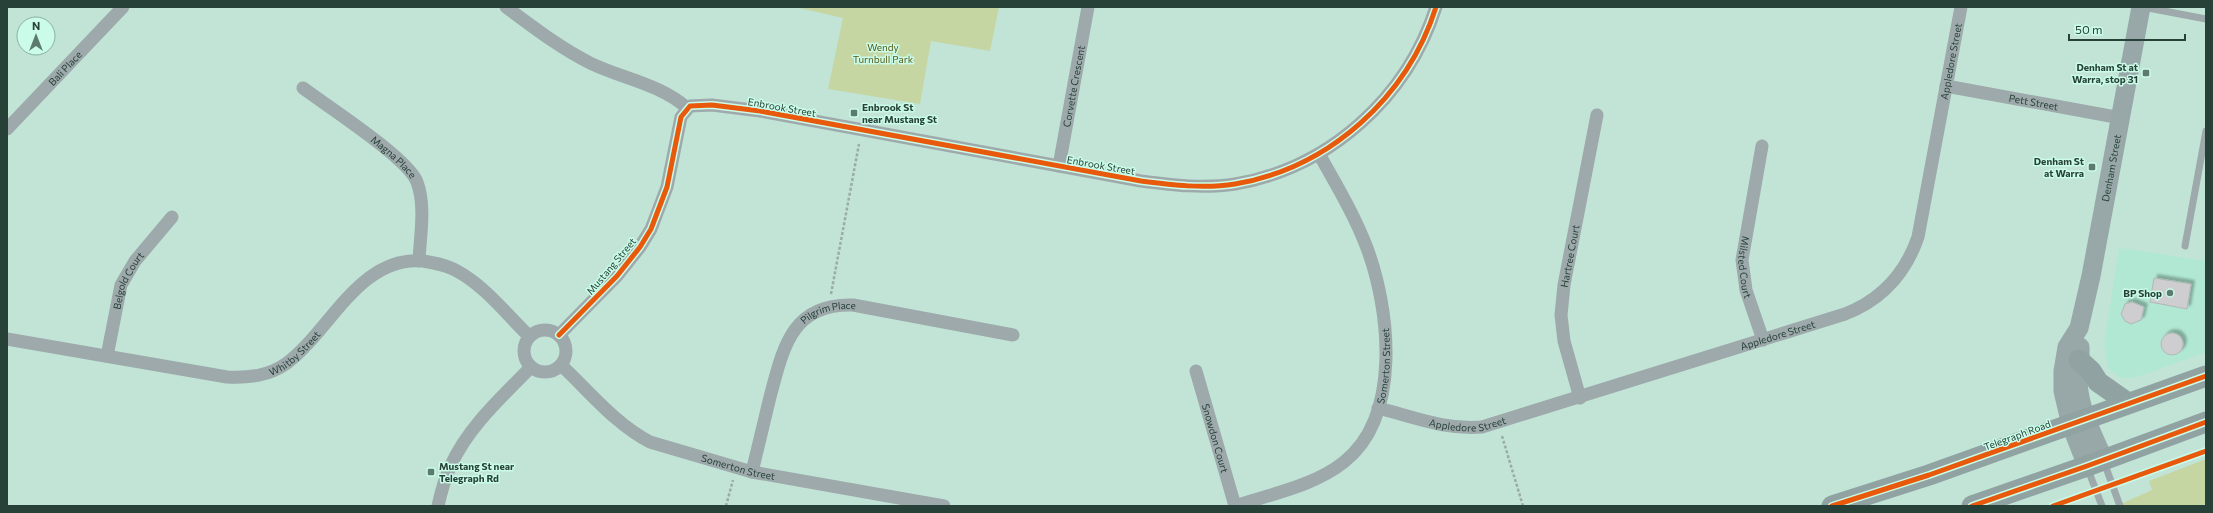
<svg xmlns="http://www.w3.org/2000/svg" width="2213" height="513" viewBox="0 0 2213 513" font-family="Commissioner,sans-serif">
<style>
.built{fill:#b0e8d3}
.green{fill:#c5d6a3}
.building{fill:#cecdcf;stroke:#b2b7b6;filter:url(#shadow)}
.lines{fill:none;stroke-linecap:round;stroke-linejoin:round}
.path{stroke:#9baba9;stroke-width:2.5;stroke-dasharray:3 2;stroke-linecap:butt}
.lane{stroke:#9da9ab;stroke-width:7}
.street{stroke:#9da9ab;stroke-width:13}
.secondary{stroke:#98a8a8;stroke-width:19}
.primary{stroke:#90a2a1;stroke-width:21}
.cycleway-casing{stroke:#cafce9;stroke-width:8}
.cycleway{stroke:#e8590c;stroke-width:5}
.poi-dot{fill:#5d7a6f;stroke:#cafce9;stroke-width:1.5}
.labels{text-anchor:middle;stroke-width:3;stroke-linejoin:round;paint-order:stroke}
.park-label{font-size:10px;fill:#595a14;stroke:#cafce9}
.street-label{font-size:10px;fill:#274138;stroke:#cafce9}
.poi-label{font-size:10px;font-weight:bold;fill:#274138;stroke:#cafce9;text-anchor:end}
</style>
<defs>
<filter id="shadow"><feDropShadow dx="3.5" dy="-3.5" stdDeviation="1" flood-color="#0004"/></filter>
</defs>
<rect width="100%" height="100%" fill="#c1e4d6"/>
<polygon class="built" points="2119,248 2206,261 2206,352 2137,377 2121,378 2108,367 2104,345"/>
<g class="green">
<polygon points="795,7 999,7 990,51 931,41 920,104 828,89 843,18"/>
<polygon points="2206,459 2206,506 2116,506 2152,490 2149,481"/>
</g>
<g class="building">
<polygon points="2154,278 2191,284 2187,309 2150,302"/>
<polygon points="2132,302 2144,307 2141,320 2131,324 2125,321 2121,314 2125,304"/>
<circle cx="2172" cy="344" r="11"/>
</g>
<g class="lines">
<g class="path">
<polyline points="831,294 859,144"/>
<polyline points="1502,436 1523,506"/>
<polyline points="726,506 733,480"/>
</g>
<g class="lane">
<polyline points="2143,7 2206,19"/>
<polyline points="2185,246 2206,131"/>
<polyline points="2104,462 2120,506"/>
<polyline points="2087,467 2102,506"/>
</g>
<g class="street">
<path d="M506 7C533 27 560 48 590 63 623 79 660 84 687 108"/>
<path id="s1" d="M1946 86 2121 118"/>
<path id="s2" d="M303 88C327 106 408 158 417 182 426 206 420 236 419 261"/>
<path id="s3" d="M7 129 123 7"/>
<path id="s4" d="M1762 146 1742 260 1746 290 1763 340"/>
<path id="s5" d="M1059 166 1088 7"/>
<circle cx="545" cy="351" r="21"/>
<path d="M559 335 617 276 640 247 651 229 667 187 681 117 690 106 712 105 760 111 1141 181C1172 185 1204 189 1235 184 1329 168 1407 98 1436 7"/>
<path id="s6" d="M7 339 227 377C249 378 269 376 287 363 330 331 360 255 423 261 435 263 447 265 457 271 485 286 507 315 529 336"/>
<path id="s7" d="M107 356 121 285 135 261 172 217"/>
<path id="s8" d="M561 365C589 391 615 424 650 442L752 472 944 506"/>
<path id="s9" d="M1196 371 1235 506"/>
<path id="s10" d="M1580 398 1564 341 1561 315 1564 285 1597 115"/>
<path id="s11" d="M1378 408C1414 417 1445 430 1482 427L1845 314C1881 300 1905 275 1918 237L1961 7"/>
<path id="s12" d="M752 472C758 447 764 422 770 397 783 349 791 303 853 305L1013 335"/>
<path d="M438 506C441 492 445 478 451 465 469 426 502 397 531 367"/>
<path id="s13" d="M1235 506C1271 494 1314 486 1344 462 1402 416 1390 310 1367 248 1355 216 1336 184 1319 154"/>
</g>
<g class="secondary">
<path d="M2080 347C2081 359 2077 370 2078 381 2079 409 2093 435 2104 460"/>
<path id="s14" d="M2087 466 2071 425 2063 391V371L2067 347 2079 328 2091 276 2141 7"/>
</g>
<g class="primary">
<polyline points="2079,360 2091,371 2098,382 2128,403"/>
<polyline points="1832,506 1929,475 2206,376"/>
<polyline points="1972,506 2087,466 2206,422"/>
</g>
<g class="cycleway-casing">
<g id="cycleway">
<path d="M559 335 617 276 640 247 651 229 667 187 681 117 690 106 712 105 760 111 1141 181C1172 185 1204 189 1235 184 1329 168 1407 98 1436 7"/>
<polyline points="1832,506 1929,475 2206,376"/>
<polyline points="1972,506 2087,466 2206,422"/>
<polyline points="2053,506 2206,451"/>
</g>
</g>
<use href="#cycleway" class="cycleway"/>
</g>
<g class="poi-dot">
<rect x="2142" y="69" width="8" height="8" rx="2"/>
<rect x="850" y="109" width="8" height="8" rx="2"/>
<rect x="2088" y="163" width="8" height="8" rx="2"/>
<circle cx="2170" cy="293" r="4"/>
<rect x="427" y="468" width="8" height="8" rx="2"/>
</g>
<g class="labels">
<g class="park-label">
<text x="883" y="51">Wendy<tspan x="883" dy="12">Turnbull Park</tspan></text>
</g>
<g class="street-label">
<text dy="4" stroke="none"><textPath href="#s11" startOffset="775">Appledore Street</textPath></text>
<text dy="4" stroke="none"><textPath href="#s3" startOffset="84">Bali Place</textPath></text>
<text dy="4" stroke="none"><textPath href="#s5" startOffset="81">Corvette Crescent</textPath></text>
<text dy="4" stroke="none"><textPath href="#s1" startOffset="89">Pett Street</textPath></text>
<text transform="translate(782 107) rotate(10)" y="4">Enbrook Street</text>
<text dy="4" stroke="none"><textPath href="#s2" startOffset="114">Magna Place</textPath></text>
<text transform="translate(1101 165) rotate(10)" y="4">Enbrook Street</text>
<text dy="4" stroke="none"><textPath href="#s14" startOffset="309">Denham Street</textPath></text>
<text dy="4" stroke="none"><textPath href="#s10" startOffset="145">Hartree Court</textPath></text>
<text transform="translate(611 266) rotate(-50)" y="4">Mustang Street</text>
<text dy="4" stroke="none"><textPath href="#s4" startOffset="123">Milsted Court</textPath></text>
<text dy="4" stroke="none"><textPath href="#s7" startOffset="79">Belgold Court</textPath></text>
<text dy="4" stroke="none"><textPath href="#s12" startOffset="189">Pilgrim Place</textPath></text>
<text dy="4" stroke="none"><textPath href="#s11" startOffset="416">Appledore Street</textPath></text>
<text dy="4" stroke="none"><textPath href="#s6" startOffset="298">Whitby Street</textPath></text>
<text dy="4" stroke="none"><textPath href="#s13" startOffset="226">Somerton Street</textPath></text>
<text dy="4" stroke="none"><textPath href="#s11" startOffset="92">Appledore Street</textPath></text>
<text transform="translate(2017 435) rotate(-20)" y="4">Telegraph Road</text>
<text dy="4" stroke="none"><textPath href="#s9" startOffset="70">Snowdon Court</textPath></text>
<text dy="4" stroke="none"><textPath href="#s8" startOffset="210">Somerton Street</textPath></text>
</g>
<g class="poi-label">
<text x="2138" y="71">Denham St at<tspan x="2138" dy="12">Warra, stop 31</tspan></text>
<text x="862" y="111" text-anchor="start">Enbrook St<tspan x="862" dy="12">near Mustang St</tspan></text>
<text x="2084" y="165">Denham St<tspan x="2084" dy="12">at Warra</tspan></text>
<text x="2162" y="297">BP Shop</text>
<text x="439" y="470" text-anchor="start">Mustang St near<tspan x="439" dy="12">Telegraph Rd</tspan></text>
</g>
</g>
<rect width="2213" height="513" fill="none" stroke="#274138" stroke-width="16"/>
<g transform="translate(36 36)"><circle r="19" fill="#cafce9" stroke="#89b1a2"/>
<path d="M0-3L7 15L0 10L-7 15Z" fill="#5d7a6f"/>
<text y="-6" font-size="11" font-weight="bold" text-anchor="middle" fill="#274138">N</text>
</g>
<path d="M2069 34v6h116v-6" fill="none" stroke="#274138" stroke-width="2"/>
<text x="2075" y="34" font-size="12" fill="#274138" stroke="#cafce9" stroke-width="3" paint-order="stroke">50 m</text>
</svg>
